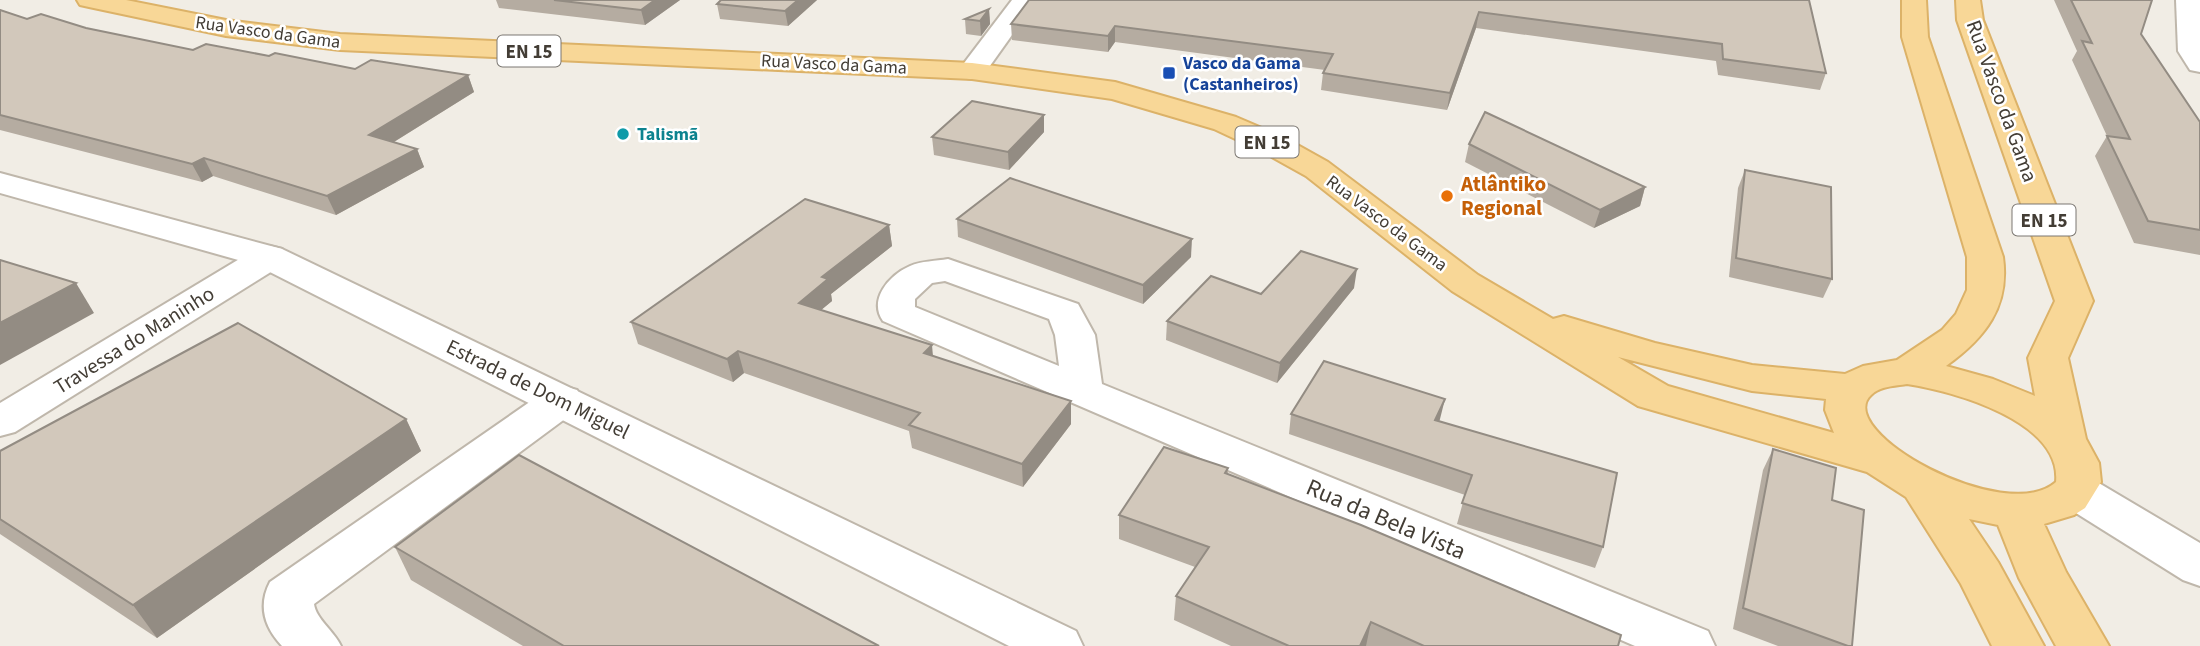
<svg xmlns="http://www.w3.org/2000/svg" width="2200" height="646" viewBox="0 0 2200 646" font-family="'Source Sans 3',sans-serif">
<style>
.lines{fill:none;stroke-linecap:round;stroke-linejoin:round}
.minor-casing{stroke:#bfb7ab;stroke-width:4}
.tertiary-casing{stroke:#bfb7ab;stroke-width:4}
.primary-casing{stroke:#dcb268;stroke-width:4}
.minor{fill:#fff;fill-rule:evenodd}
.tertiary{fill:#fff;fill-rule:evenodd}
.primary{fill:#f8d797;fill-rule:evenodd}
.wall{fill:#b5aca1}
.shaded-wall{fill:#938c83}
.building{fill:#d2c8bb;stroke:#938c83;stroke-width:2}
.transit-dot{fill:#1a4fb4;stroke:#fff;stroke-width:2.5}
.culture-dot{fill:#0f9aa8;stroke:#fff;stroke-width:2.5}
.food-dot{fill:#e8710a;stroke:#fff;stroke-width:2.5}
.labels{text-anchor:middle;stroke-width:5;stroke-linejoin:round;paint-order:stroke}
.far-street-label{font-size:18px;fill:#433d35;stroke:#fff}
.far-transit-label{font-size:18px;font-weight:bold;fill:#164399;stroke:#fff;text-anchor:start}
.far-culture-label{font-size:18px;font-weight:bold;fill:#0d838f;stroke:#fff;text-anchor:start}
.shield{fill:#fff;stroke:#7b7772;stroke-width:2}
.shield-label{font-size:19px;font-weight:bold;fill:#433d35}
.street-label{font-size:21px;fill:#433d35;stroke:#fff}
.food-label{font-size:21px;font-weight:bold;fill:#c56008;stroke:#fff;text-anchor:start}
.near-street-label{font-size:24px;fill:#433d35;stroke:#fff}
</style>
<rect width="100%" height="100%" fill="#f1ede5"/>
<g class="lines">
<g class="minor-casing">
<g id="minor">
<polygon points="1012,0 1037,0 982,77 972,79 962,77 958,71"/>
<polygon points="2176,0 2200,0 2200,72 2190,70 2178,51"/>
<polygon points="269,246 282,249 287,257 282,265 15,432 0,436 0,403 256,249"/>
<path d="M948 259 1078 304 1095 335 1102 384 1708 631 1715 646H1635L883 321C868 300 889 275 910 266 921 261 936 261 948 259ZM945 281 1049 319 1055 335 1059 366 915 307V299L932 283Z"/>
<path d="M562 386 577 390 583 400 577 410 314 604C316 619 334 631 341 646H282C264 627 258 605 270 582L547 390Z"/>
<polygon points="2076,475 2092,479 2200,543 2200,586 2183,580 2060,503 2053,491 2060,479"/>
</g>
</g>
<g class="tertiary-casing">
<polygon id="tertiary" points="0,173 282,249 1076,631 1083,646 1009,646 256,265 0,193"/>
</g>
<g class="primary-casing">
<path id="primary" d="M77 0H126L226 20 340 34 972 63 1115 82 1236 117 1285 138 1328 162 1478 275 1553 319 1564 316 1655 343 1752 365 1845 374 1863 366 1897 360 1942 330 1956 314 1967 290V257L1902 37V0H1926L1928 37 2003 257C2010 307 1985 338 1946 366L1993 379 2035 396 2028 358 2055 301 1957 20 1956 0H1980L1983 20 2093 301 2068 358 2086 439 2099 463 2101 482 2085 508 2074 515 2044 524 2066 572 2109 646H2056L2019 578 1998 525 1969 519 1998 562 2044 646H1992L1961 584 1906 497 1867 472 1638 406 1452 291 1306 176 1263 152 1214 129 1112 99 972 79 340 50 226 36 89 7 80 5ZM1618 357 1752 391 1826 399 1825 410 1834 433 1668 386ZM1907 384C1953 391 2062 421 2056 482 2005 527 1832 431 1871 395 1880 386 1895 386 1907 384Z"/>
</g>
<use href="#minor" class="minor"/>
<use href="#tertiary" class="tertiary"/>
<use href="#primary" class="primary"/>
</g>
<g class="wall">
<polygon points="496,0 680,0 645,25 499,8"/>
<polygon points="817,0 788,26 720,19 717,4"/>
<polygon points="1809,0 1826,73 1820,90 1718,75 1716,61 1476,28 1447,110 1321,90 1323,73 1325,70 1115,42 1108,52 1012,40 1011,24"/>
<polygon points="2054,0 2152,0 2141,34 2200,122 2200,255 2134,243 2095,156 2107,136 2072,60 2077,51"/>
<polygon points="989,9 990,24 981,36 966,34 965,19"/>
<polygon points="0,10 27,19 86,28 193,50 269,56 355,69 468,75 474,92 394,142 417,149 424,167 336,215 213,176 202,182 0,130"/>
<polygon points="1044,132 1009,170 934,155 932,137"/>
<polygon points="1469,144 1645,187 1640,206 1594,228 1465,162"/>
<polygon points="1745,170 1832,279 1823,298 1729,277 1738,188"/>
<polygon points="957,219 1191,257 1143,304 958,237"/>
<polygon points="889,225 892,246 831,294 832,301 821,310 933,356 1071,424 1023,487 912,448 909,431 744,373 733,382 638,344 631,322"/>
<polygon points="1354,288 1277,383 1166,340 1167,321 1261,294"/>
<polygon points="1291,414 1440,419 1439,421 1603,547 1595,568 1457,524 1465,495 1289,434"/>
<polygon points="406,419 421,451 157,638 0,534 0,451"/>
<polygon points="1773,449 1832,500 1852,646 1778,646 1733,629 1763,470"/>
<polygon points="1228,468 1228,474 1618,646 1231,646 1174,620 1176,596 1195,567 1119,539 1119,515"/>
<polygon points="395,547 879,646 523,646 411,580"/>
</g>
<g class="shaded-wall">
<polygon points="655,0 680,0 645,25 641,10"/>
<polygon points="798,0 817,0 788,26 785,11"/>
<polygon points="989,9 990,24 981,36 980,21"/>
<polygon points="1479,12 1476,28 1447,110 1450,93"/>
<polygon points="1115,26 1115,42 1108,52 1108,36"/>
<polygon points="468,75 474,92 376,153 369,135"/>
<polygon points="1044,115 1044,132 1009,170 1008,152"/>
<polygon points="417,149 424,167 336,215 327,196"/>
<polygon points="204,158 213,176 202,182 192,164"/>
<polygon points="1645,187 1640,206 1594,228 1600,210"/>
<polygon points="889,225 892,246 831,294 832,301 803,325 799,303 822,277"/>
<polygon points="1192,239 1191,257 1143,304 1143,285"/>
<polygon points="1357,269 1354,288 1277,383 1280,363"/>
<polygon points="76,283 94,313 0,365 0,323"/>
<polygon points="932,345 934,368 924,353"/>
<polygon points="738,351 744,373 733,382 727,359"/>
<polygon points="1445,399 1440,419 1430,440 1435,420"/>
<polygon points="1071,401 1071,424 1023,487 1022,464"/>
<polygon points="406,419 421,451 157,638 133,605"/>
<polygon points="1371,622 1366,646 1360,646"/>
</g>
<g class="building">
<polygon points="554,0 655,0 641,10"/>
<polygon points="721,0 798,0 785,11 717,4"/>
<polygon points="1029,0 1809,0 1826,73 1723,59 1722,44 1479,12 1450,93 1323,73 1333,54 1115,26 1108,36 1011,24"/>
<polygon points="2071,0 2152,0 2141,34 2200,122 2200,230 2148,221 2107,136 2130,139 2082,41 2092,43"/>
<polygon points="989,9 980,21 965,19"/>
<polygon points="0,10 27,19 41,14 86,28 193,50 206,44 269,56 275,53 355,69 371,60 468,75 369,135 417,149 327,196 204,158 192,164 0,115"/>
<polygon points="972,101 1044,115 1008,152 932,137"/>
<polygon points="1485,112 1645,187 1600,210 1469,144"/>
<polygon points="1745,170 1831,187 1832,279 1736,258"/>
<polygon points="1010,178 1192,239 1143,285 957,219"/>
<polygon points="805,199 889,225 822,277 828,279 799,303 932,345 924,353 1071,401 1022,464 909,425 920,413 738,351 727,359 631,322"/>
<polygon points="1301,251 1357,269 1280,363 1167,321 1211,276 1261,294"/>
<polygon points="0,260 76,283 0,323"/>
<polygon points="238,323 406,419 133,605 0,519 0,451"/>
<polygon points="1324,361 1445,399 1435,420 1617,473 1603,547 1462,503 1472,475 1291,414"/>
<polygon points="1164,447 1228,468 1225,473 1361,525 1621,635 1618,646 1424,646 1371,622 1360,646 1289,646 1176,596 1209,547 1119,515"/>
<polygon points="1773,449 1836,468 1832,500 1864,510 1852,646 1848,646 1743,608"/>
<polygon points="519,455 879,646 564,646 395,547"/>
</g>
<rect class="transit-dot" x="1162" y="66" width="14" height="14" rx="3.5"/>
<circle class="culture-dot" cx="623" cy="134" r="7"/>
<circle class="food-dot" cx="1447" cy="196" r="7"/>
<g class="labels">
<g class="far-street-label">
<text transform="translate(268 32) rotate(8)" y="6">Rua Vasco da Gama</text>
<text transform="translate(834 64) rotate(3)" y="6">Rua Vasco da Gama</text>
<text transform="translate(1387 223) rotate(37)" y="6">Rua Vasco da Gama</text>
</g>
<g class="far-transit-label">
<text x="1183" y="69">Vasco da Gama<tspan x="1183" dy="21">(Castanheiros)</tspan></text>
</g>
<g class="far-culture-label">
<text x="637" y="140">Talismã</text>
</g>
<g class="shield">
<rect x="497.5" y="35.5" width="63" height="31" rx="5"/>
<rect x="1235.5" y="126.5" width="63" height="31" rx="5"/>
<rect x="2012.5" y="204.5" width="63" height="31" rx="5"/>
</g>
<g class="shield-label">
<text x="529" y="58">EN 15</text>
<text x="1267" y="149">EN 15</text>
<text x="2044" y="227">EN 15</text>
</g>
<g class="street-label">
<text transform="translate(2002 101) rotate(70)" y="7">Rua Vasco da Gama</text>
<text transform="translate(134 340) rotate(-32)" y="7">Travessa do Maninho</text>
<text transform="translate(538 389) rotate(26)" y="7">Estrada de Dom Miguel</text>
</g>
<g class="food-label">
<text x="1461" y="191">Atlântiko<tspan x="1461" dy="24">Regional</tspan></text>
</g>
<g class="near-street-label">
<text transform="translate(1386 519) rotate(23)" y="8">Rua da Bela Vista</text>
</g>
</g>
</svg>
